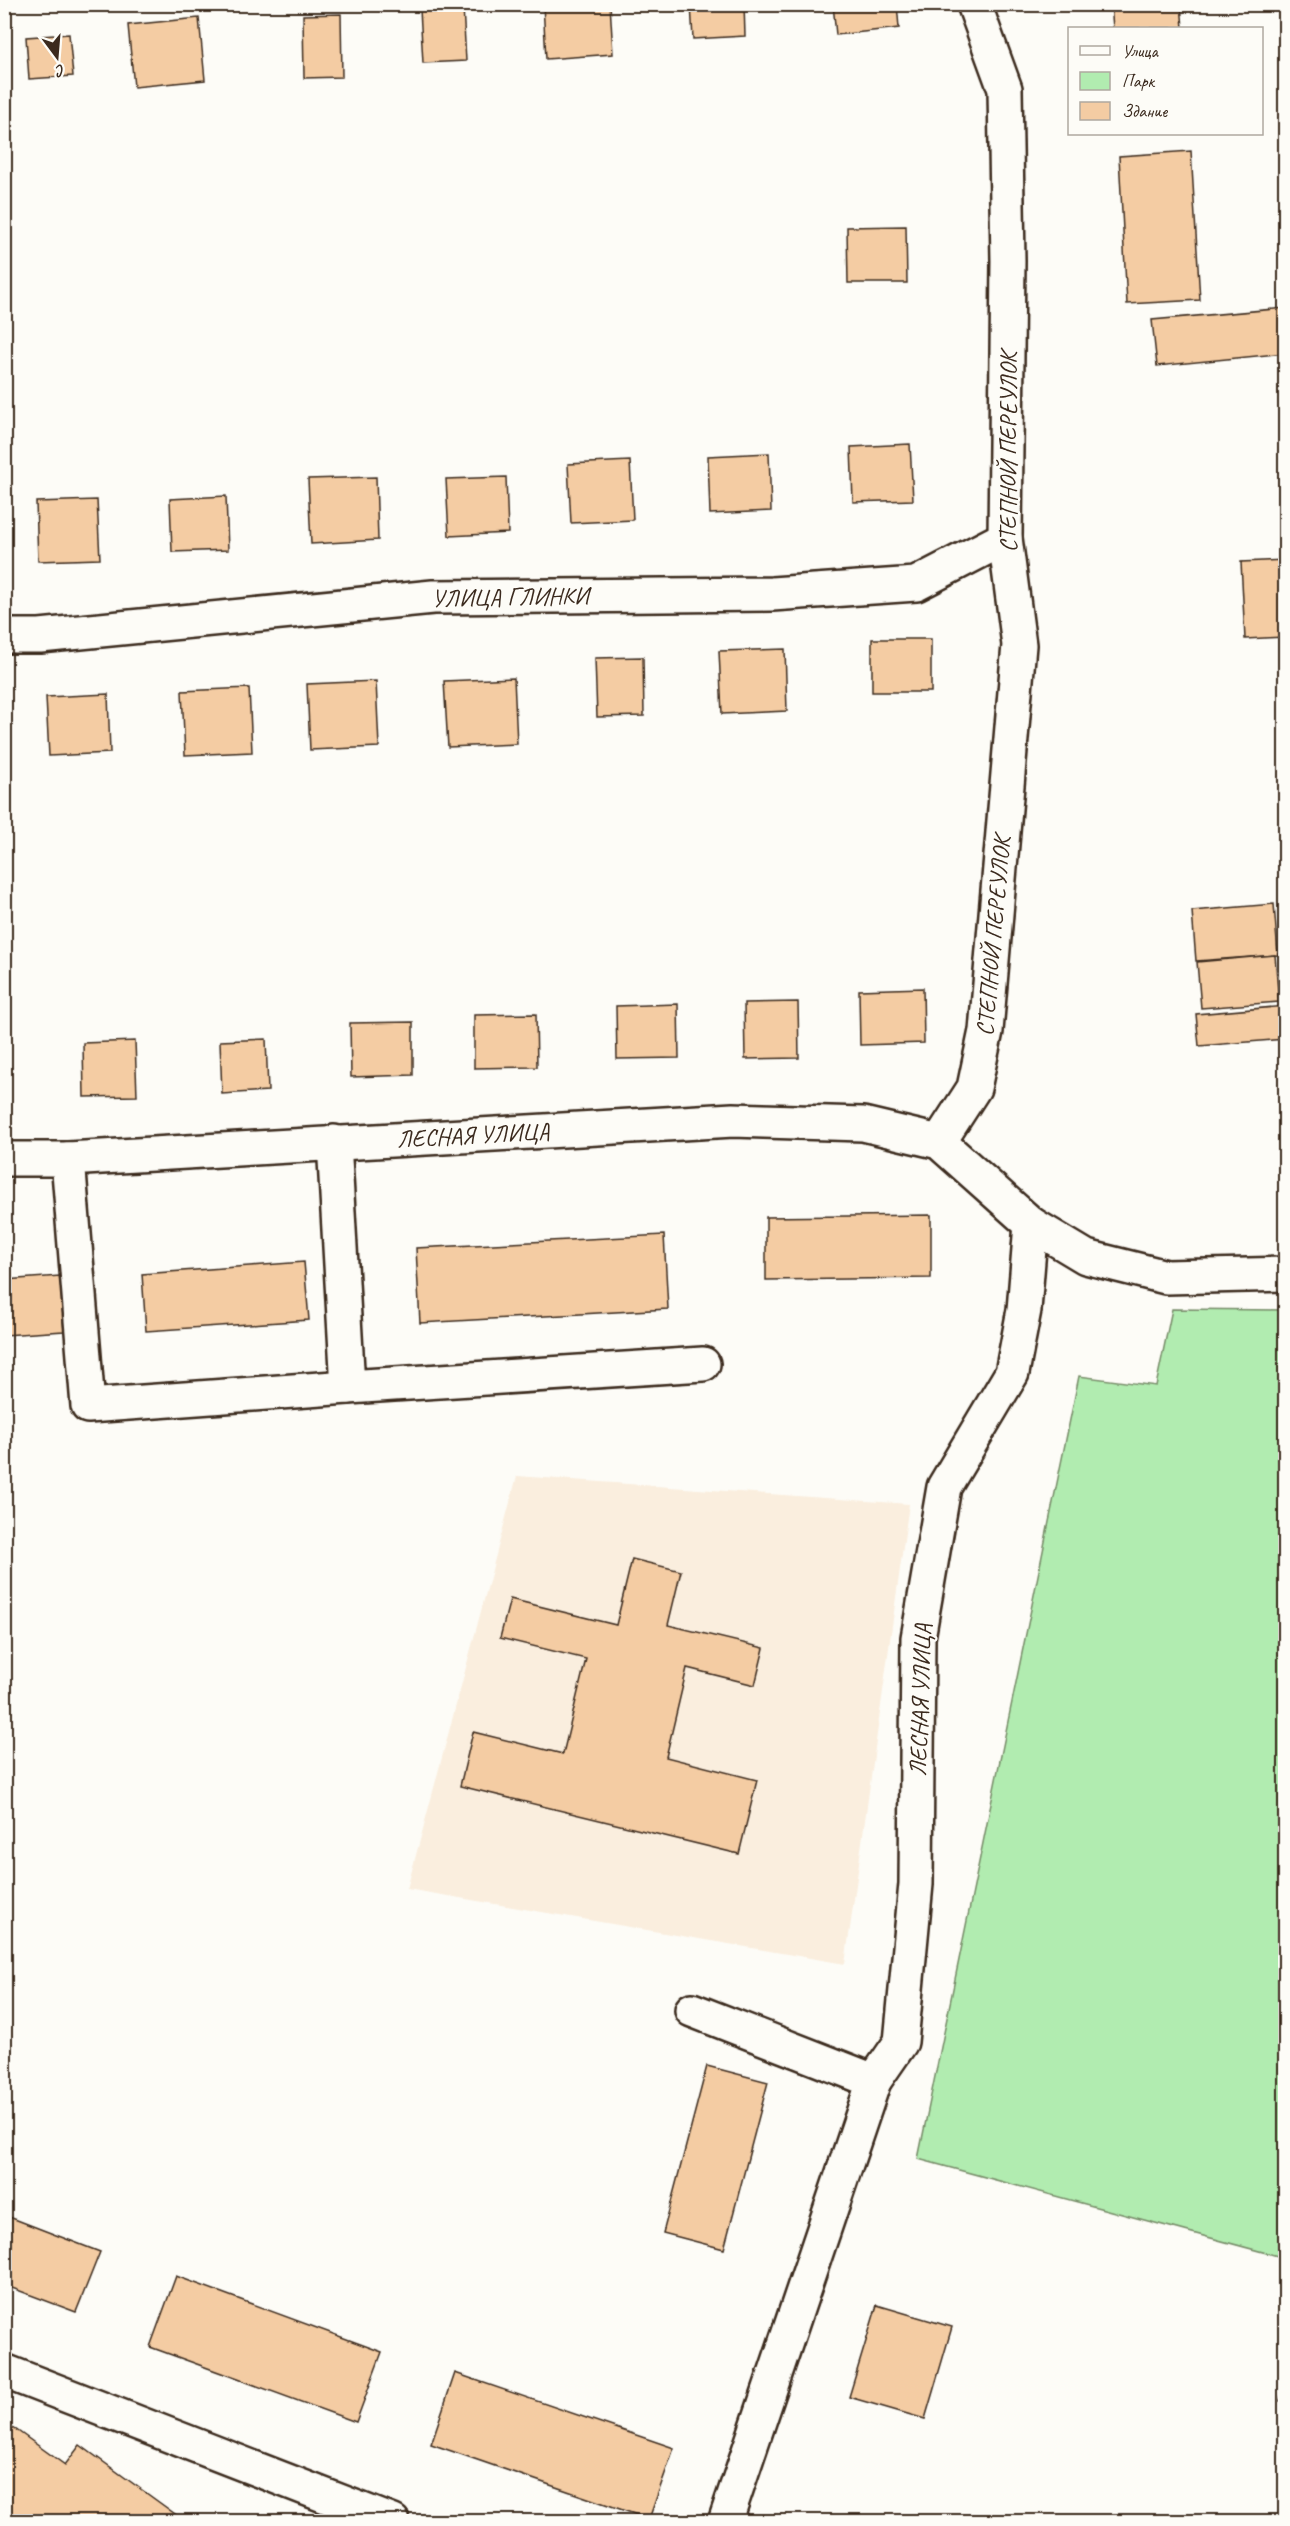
<svg xmlns="http://www.w3.org/2000/svg" width="1290" height="2526" viewBox="0 0 1290 2526" font-family="Caveat,sans-serif">
<style>
.built{fill:#faeede}
.green{fill:#b1ecb0;stroke:#768b67;stroke-width:1.5}
.building{fill:#f4cca3;stroke:#3b2a1e;stroke-width:1.5}
.lines{fill:none;stroke-linecap:round;stroke-linejoin:round}
.minor-casing{stroke:#3b2a1e;stroke-width:38}
.minor{stroke:#fdfcf7;stroke-width:33}
.labels{text-anchor:middle;stroke-width:4.5;stroke-linejoin:round;paint-order:stroke}
.street-label{font-size:24px;fill:#3b2a1e;stroke:#fdfcf7}
</style>
<rect width="100%" height="100%" fill="#fdfcf7"/>
<filter id="ink" filterUnits="userSpaceOnUse"><feTurbulence type="fractalNoise" baseFrequency=".0167" numOctaves="2"/><feDisplacementMap in="SourceGraphic" scale="12" xChannelSelector="R" yChannelSelector="G"/><feConvolveMatrix kernelMatrix="1 2 1 2 8 2 1 2 1" color-interpolation-filters="sRGB"/></filter>
<g filter="url(#ink)">
<polygon class="built" points="517,1476 909,1504 845,1964 407,1889"/>
<polygon class="green" points="1172,1309 1285,1310 1285,2258 918,2159 1079,1376 1156,1386"/>
<g class="building">
<polygon points="543,4 610,4 613,54 546,59"/>
<polygon points="691,4 744,4 745,36 693,39"/>
<polygon points="833,4 897,4 899,28 836,35"/>
<polygon points="1111,4 1181,4 1183,28 1113,28"/>
<polygon points="463,7 466,61 423,63 420,9"/>
<polygon points="341,14 342,77 304,78 303,15"/>
<polygon points="199,18 205,80 134,87 128,25"/>
<polygon points="69,34 73,76 29,79 26,37"/>
<polygon points="1191,151 1200,300 1127,304 1119,156"/>
<polygon points="906,226 907,283 848,283 847,227"/>
<polygon points="1286,308 1286,353 1157,366 1152,320"/>
<polygon points="910,444 913,500 853,502 851,447"/>
<polygon points="769,453 771,511 710,514 708,456"/>
<polygon points="630,461 633,520 571,523 568,464"/>
<polygon points="376,477 378,540 311,544 308,479"/>
<polygon points="506,477 508,533 449,536 446,479"/>
<polygon points="226,496 228,550 172,552 170,499"/>
<polygon points="97,500 100,559 38,561 36,502"/>
<polygon points="1286,560 1286,637 1245,639 1241,562"/>
<rect x="872" y="639" width="59" height="53"/>
<polygon points="785,649 787,711 722,714 719,651"/>
<polygon points="643,657 644,716 597,717 595,658"/>
<polygon points="514,678 517,744 448,747 444,681"/>
<polygon points="376,681 379,747 310,750 307,684"/>
<polygon points="249,688 252,752 185,755 182,691"/>
<polygon points="108,694 110,753 49,756 46,697"/>
<polygon points="1274,904 1278,955 1196,961 1192,911"/>
<polygon points="1275,955 1279,1002 1201,1008 1197,962"/>
<polygon points="923,988 924,1043 860,1045 859,990"/>
<polygon points="798,1002 799,1058 745,1059 744,1003"/>
<polygon points="678,1004 679,1058 617,1059 616,1006"/>
<polygon points="1286,1006 1286,1039 1199,1046 1196,1014"/>
<polygon points="536,1014 537,1067 474,1068 474,1015"/>
<polygon points="413,1022 413,1075 351,1077 350,1023"/>
<polygon points="266,1039 268,1091 222,1094 220,1041"/>
<polygon points="135,1041 137,1096 84,1097 83,1043"/>
<polygon points="931,1215 931,1278 766,1280 766,1217"/>
<polygon points="664,1235 668,1309 420,1323 416,1248"/>
<polygon points="304,1262 309,1320 146,1331 142,1274"/>
<polygon points="60,1276 64,1331 4,1335 4,1280"/>
<polygon points="632,1559 681,1571 668,1625 764,1648 755,1685 687,1668 666,1757 757,1780 739,1854 460,1786 473,1732 563,1754 586,1659 500,1638 510,1599 616,1625"/>
<polygon points="707,2066 768,2082 724,2249 663,2233"/>
<polygon points="4,2215 100,2252 76,2312 4,2285"/>
<polygon points="176,2276 382,2352 356,2422 150,2347"/>
<polygon points="877,2305 952,2327 925,2419 849,2397"/>
<polygon points="455,2373 674,2448 649,2519 431,2444"/>
<polygon points="1286,2379 1286,2402 1280,2401"/>
<polygon points="4,2421 65,2465 80,2445 182,2519 181,2522 4,2522"/>
</g>
<g class="lines">
<g class="minor-casing">
<g id="minor">
<polyline points="4,636 40,636 433,597 772,594 916,584 1005,538"/>
<polyline points="334,1142 348,1387 703,1364"/>
<polyline points="939,1142 974,1088 986,1031 1019,645 1005,538 1008,261 1005,89 974,4"/>
<polyline points="4,1159 68,1159 733,1120 863,1124 939,1142 1031,1224 1086,1257 1166,1277 1286,1274"/>
<polyline points="68,1159 88,1406 348,1387"/>
<polyline points="692,2010 874,2081 725,2522"/>
<polyline points="874,2081 901,2042 916,1884 918,1638 944,1487 1012,1373 1024,1310 1031,1224"/>
<polyline points="4,2371 393,2522"/>
</g>
</g>
<use href="#minor" class="minor"/>
</g>
</g>
<g class="labels">
<g class="street-label">
<text transform="translate(1008 452) rotate(-90)" y="8">СТЕПНОЙ ПЕРЕУЛОК</text>
<text transform="translate(510 597) rotate(-1)" y="8">УЛИЦА ГЛИНКИ</text>
<text transform="translate(993 936) rotate(-85)" y="8">СТЕПНОЙ ПЕРЕУЛОК</text>
<text transform="translate(473 1135) rotate(-3)" y="8">ЛЕСНАЯ УЛИЦА</text>
<text transform="translate(920 1700) rotate(-88)" y="8">ЛЕСНАЯ УЛИЦА</text>
</g>
</g>
<rect width="1290" height="2526" fill="none" stroke="#fdfcf7" stroke-width="24"/>
<rect x="12" y="12" width="1266" height="2502" fill="none" stroke="#3b2a1e" stroke-width="2" filter="url(#ink)"/>
<rect x="1068" y="27" width="195" height="108" fill="#fdfcf7" stroke="#afa8a0" stroke-width="1.5"/>
<rect x="1080" y="46" width="30" height="9" fill="#fdfcf7" stroke="#afa8a0" stroke-width="1.5"/>
<text x="1122" y="57" font-size="18" fill="#3b2a1e">Улица</text>
<rect x="1080" y="72" width="30" height="18" fill="#b1ecb0" stroke="#afa8a0" stroke-width="1.5"/>
<text x="1122" y="87" font-size="18" fill="#3b2a1e">Парк</text>
<rect x="1080" y="102" width="30" height="18" fill="#f4cca3" stroke="#afa8a0" stroke-width="1.5"/>
<text x="1122" y="117" font-size="18" fill="#3b2a1e">Здание</text>
<g transform="translate(57 57) rotate(164)" stroke="#fdfcf7" stroke-width="4.5" paint-order="stroke">
<path d="M0-4.5L10 22L0 15L-10 22Z" fill="#3b2a1e"/>
<text y="-9" font-size="16" font-weight="bold" text-anchor="middle" fill="#3b2a1e">С</text>
</g>
</svg>
